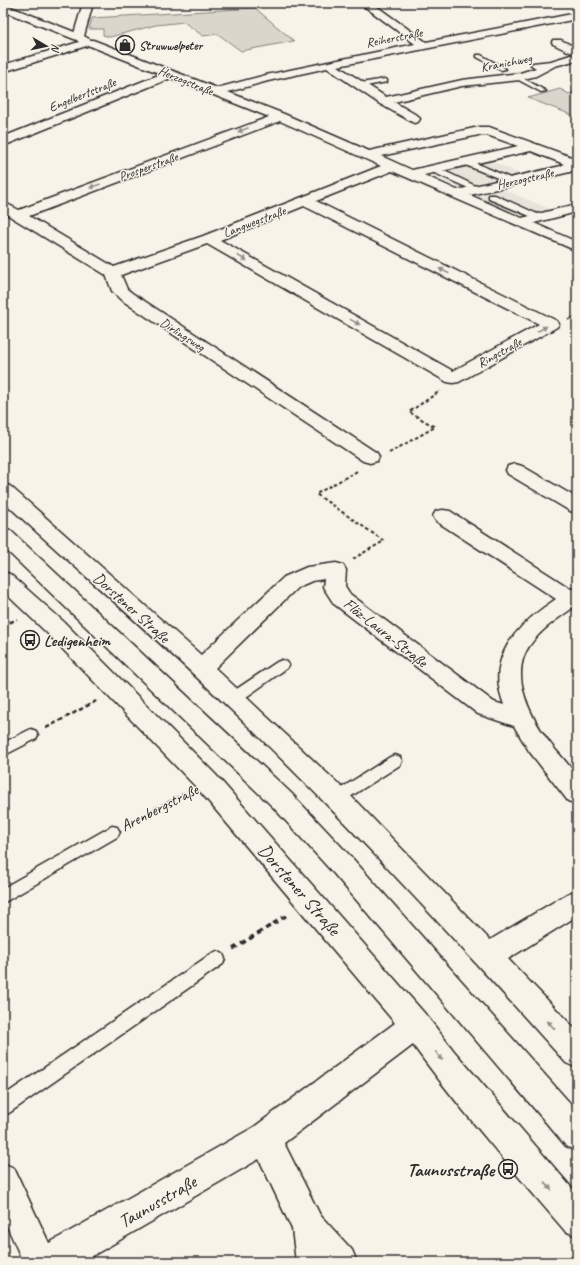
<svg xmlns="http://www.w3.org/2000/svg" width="580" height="1265" viewBox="0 0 580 1265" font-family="Caveat,sans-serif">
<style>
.built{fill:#e8e4da}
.green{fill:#dad6cc;stroke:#82807c}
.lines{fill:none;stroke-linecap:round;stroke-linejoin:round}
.service-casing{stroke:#2b2b2b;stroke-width:3}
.minor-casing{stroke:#2b2b2b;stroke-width:3}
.tertiary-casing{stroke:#2b2b2b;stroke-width:3}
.secondary-casing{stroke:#2b2b2b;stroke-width:3}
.path-far3{stroke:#2b2b2b;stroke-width:1.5;stroke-dasharray:2 1.5;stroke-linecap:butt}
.path-far2{stroke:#2b2b2b;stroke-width:2;stroke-dasharray:3.5 2.5;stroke-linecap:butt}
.path-far1{stroke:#2b2b2b;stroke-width:2.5;stroke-dasharray:4.5 3;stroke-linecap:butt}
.path{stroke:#2b2b2b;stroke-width:3.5;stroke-dasharray:5.5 4;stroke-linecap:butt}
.service{fill:#f7f3e8;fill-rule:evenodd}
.minor{fill:#f7f3e8;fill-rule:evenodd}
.tertiary{fill:#f7f3e8;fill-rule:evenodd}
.secondary{fill:#f7f3e8;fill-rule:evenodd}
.oneway{fill:#918f8a}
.labels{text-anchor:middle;stroke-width:3;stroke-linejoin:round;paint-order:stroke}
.far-street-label{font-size:13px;fill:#2b2b2b;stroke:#f7f3e8}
.far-poi-label{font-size:13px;font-weight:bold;fill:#2b2b2b;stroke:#f7f3e8;text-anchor:start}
.street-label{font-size:16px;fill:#2b2b2b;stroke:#f7f3e8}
.poi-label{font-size:16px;font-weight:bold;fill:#2b2b2b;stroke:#f7f3e8;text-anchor:start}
.near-street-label{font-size:19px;fill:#2b2b2b;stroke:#f7f3e8}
.near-poi-label{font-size:19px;font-weight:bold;fill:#2b2b2b;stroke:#f7f3e8;text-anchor:end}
</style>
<rect width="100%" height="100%" fill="#f7f3e8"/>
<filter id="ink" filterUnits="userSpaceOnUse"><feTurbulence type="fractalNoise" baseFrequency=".025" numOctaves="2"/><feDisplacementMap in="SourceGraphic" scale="8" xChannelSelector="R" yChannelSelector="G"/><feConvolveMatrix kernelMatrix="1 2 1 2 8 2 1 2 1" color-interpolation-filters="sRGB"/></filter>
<g filter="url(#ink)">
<g class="built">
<polygon points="486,159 525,176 461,189 429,174"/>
<polygon points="498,187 552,210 525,217 472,194"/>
</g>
<g class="green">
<polygon points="255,8 294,41 241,51 218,34 203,36 184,22 156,25 110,37 103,35 103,29 89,29 92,18"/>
<polygon points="560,89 569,94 577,91 577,117 528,98"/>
</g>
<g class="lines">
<g class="service-casing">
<g id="service">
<polygon points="477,55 481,55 506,69 501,70 477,57"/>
<polygon points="515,76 519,76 546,91 541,92 515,78"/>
<polygon points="385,79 387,80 387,82 361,87 358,85 361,83"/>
<polygon points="463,160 469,160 517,181 516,183 510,183 463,164"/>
<polygon points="430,167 436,167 482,189 478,191 475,191 430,171"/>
<polygon points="489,195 495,195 544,217 543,219 537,219 489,199"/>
<polygon points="282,660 287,662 289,665 287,668 239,702 234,703 229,702 227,698 229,694 277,662"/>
<polygon points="31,729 36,731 38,735 36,739 3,756 3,743"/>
<polygon points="395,755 400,757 402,761 400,765 342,802 337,804 332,802 330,798 332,794 390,757"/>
<polygon points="112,826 117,827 120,832 117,837 3,903 3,888"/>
<polygon points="217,951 223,954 225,959 223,964 9,1113 3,1116 3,1096 211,954"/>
</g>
</g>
<g class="minor-casing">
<g id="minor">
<path d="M360 3H372L426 42 577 13V19L338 66 386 97 462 80 520 73 536 68 531 65 533 63 551 61 574 54 553 44 552 42 553 40H561L577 48V60L555 66 536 76 520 80 462 86 394 102 418 116 420 119 418 122 414 123 380 104 327 68 268 81 228 92 284 114 369 151 479 127H489L574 158 577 163V167L570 172 470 195 522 218 577 204V212L534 223 577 242V251L392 171 316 201 557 321 559 324 557 327 459 382 453 383 447 382 207 244 121 275 127 289 132 293 377 453 379 457 377 461 370 463 363 461 120 299 112 291 106 275 3 212V202L19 210 269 117 171 78 3 146V137L161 74 85 44 84 42 85 40H93L217 88 266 75 415 44ZM280 121 381 166 203 236 114 267 29 216ZM479 135H487L518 146 412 170 381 156ZM531 151 564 164 561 166 457 190 424 175ZM304 206 539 324 453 371 220 240Z"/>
<polygon points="3,4 82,35 83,37 78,40 74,39 3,11"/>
<polygon points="515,464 522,466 577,498 577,513 570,511 508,474 506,470 508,466"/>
<path d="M3 484 10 486 201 655 284 577 307 567 336 563 343 565 346 570 345 586 350 594 494 702 504 705C502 699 500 693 499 687 493 647 526 619 556 599L436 521 433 516 436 511 443 510 450 511 571 589 577 588V605C560 617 542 628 530 645 508 675 531 718 550 743 555 750 575 771 577 777 579 784 577 796 577 804L568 801 529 751 514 726 478 714 334 604 323 587 324 579 312 581 298 587 215 668 347 792 490 940 567 894 577 890V916L508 959 577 1031V1068L566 1063C463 948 359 834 248 726 168 648 84 576 3 501Z"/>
<path d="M3 572 10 574 63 621 216 775 426 1015 454 1051 577 1194V1236L565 1231C513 1170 460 1110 413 1045L284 1143 320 1215 352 1250 357 1262H296L292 1229 259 1159 82 1262H23L3 1217V1163L14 1168 49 1243 254 1127 395 1023 198 789 47 633 3 591Z"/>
</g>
</g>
<g class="tertiary-casing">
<polygon id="tertiary" points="83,3 93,3 84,36 94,42 93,44 3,72 3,65 79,42 73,37"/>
</g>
<g class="secondary-casing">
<polygon id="secondary" points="3,528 10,530 291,793 353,859 577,1111 577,1151 566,1146 335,875 273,807 3,547"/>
</g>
<polyline class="path-far3" points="568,320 577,315"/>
<g class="path-far2">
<polyline points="389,453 435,427 409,412 440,391"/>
<polyline points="353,559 384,541 316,494 359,470"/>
</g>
<g class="path-far1">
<polyline points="3,626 17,619"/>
<polyline points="46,728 98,700"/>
<polyline points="128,823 186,793"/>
</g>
<polyline class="path" points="233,949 289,914"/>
<use href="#service" class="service"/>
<use href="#minor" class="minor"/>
<use href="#tertiary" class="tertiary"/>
<use href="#secondary" class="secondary"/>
</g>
<defs><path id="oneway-solid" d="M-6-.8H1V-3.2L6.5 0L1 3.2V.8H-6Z"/></defs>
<g class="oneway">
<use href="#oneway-solid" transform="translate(243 130) rotate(159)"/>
<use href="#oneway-solid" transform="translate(95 186) rotate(160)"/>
<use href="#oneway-solid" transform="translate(242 258) rotate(29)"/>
<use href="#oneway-solid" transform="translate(444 271) rotate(-153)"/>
<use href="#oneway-solid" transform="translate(355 322) rotate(29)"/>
<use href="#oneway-solid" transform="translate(542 329) rotate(-29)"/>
<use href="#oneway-solid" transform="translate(551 1025) rotate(-133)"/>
<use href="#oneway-solid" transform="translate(439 1056) rotate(52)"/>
<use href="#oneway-solid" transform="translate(548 1186) rotate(49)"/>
</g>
</g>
<defs>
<g id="shop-ring" transform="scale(1)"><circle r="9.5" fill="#f7f3e8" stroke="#2b2b2b" stroke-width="1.5"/><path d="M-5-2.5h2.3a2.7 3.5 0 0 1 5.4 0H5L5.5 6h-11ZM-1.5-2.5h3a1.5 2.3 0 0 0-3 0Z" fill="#2b2b2b"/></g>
<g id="bus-ring" transform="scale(1)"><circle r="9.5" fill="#f7f3e8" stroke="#2b2b2b" stroke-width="1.5"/><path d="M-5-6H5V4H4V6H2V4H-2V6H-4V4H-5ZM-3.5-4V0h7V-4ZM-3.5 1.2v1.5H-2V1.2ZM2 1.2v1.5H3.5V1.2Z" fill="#2b2b2b"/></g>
</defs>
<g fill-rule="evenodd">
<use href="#shop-ring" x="125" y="45"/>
<use href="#bus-ring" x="30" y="640"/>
<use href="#bus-ring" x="508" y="1169"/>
</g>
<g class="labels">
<g class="far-street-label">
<text transform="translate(394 37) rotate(-11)" y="5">Reiherstraße</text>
<text transform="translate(506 62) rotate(-11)" y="5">Kranichweg</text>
<text transform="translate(186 80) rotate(22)" y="5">Herzogstraße</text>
<text transform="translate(82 94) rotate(-22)" y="5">Engelbertstraße</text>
<text transform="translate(148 166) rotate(-20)" y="5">Prosperstraße</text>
<text transform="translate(525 178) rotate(-13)" y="5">Herzogstraße</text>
<text transform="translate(254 221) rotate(-21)" y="5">Langwegstraße</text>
<text transform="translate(183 334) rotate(33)" y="5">Dirlingsweg</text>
<text transform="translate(499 352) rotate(-29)" y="5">Ringstraße</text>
</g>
<g class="far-poi-label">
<text x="139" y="50">Struwwelpeter</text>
</g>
<g class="street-label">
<text transform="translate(132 607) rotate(42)" y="6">Dorstener Straße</text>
<text transform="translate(386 632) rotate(38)" y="6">Flöz-Laura-Straße</text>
<text transform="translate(159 807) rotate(-27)" y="6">Arenbergstraße</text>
</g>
<g class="poi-label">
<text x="44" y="646">Ledigenheim</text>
</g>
<g class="near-street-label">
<text transform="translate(300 889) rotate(49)" y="7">Dorstener Straße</text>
<text transform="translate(157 1201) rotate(-30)" y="7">Taunusstraße</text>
</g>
<g class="near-poi-label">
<text x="494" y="1176">Taunusstraße</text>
</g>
</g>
<rect width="580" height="1265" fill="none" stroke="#f7f3e8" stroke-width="16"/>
<rect x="8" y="8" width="564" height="1249" fill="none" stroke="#2b2b2b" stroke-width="1.5" filter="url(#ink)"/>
<g transform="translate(46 46) rotate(99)" stroke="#f7f3e8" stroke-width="3" paint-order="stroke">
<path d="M0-3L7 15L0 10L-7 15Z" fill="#2b2b2b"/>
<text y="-6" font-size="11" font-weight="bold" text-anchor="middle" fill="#2b2b2b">N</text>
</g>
</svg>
